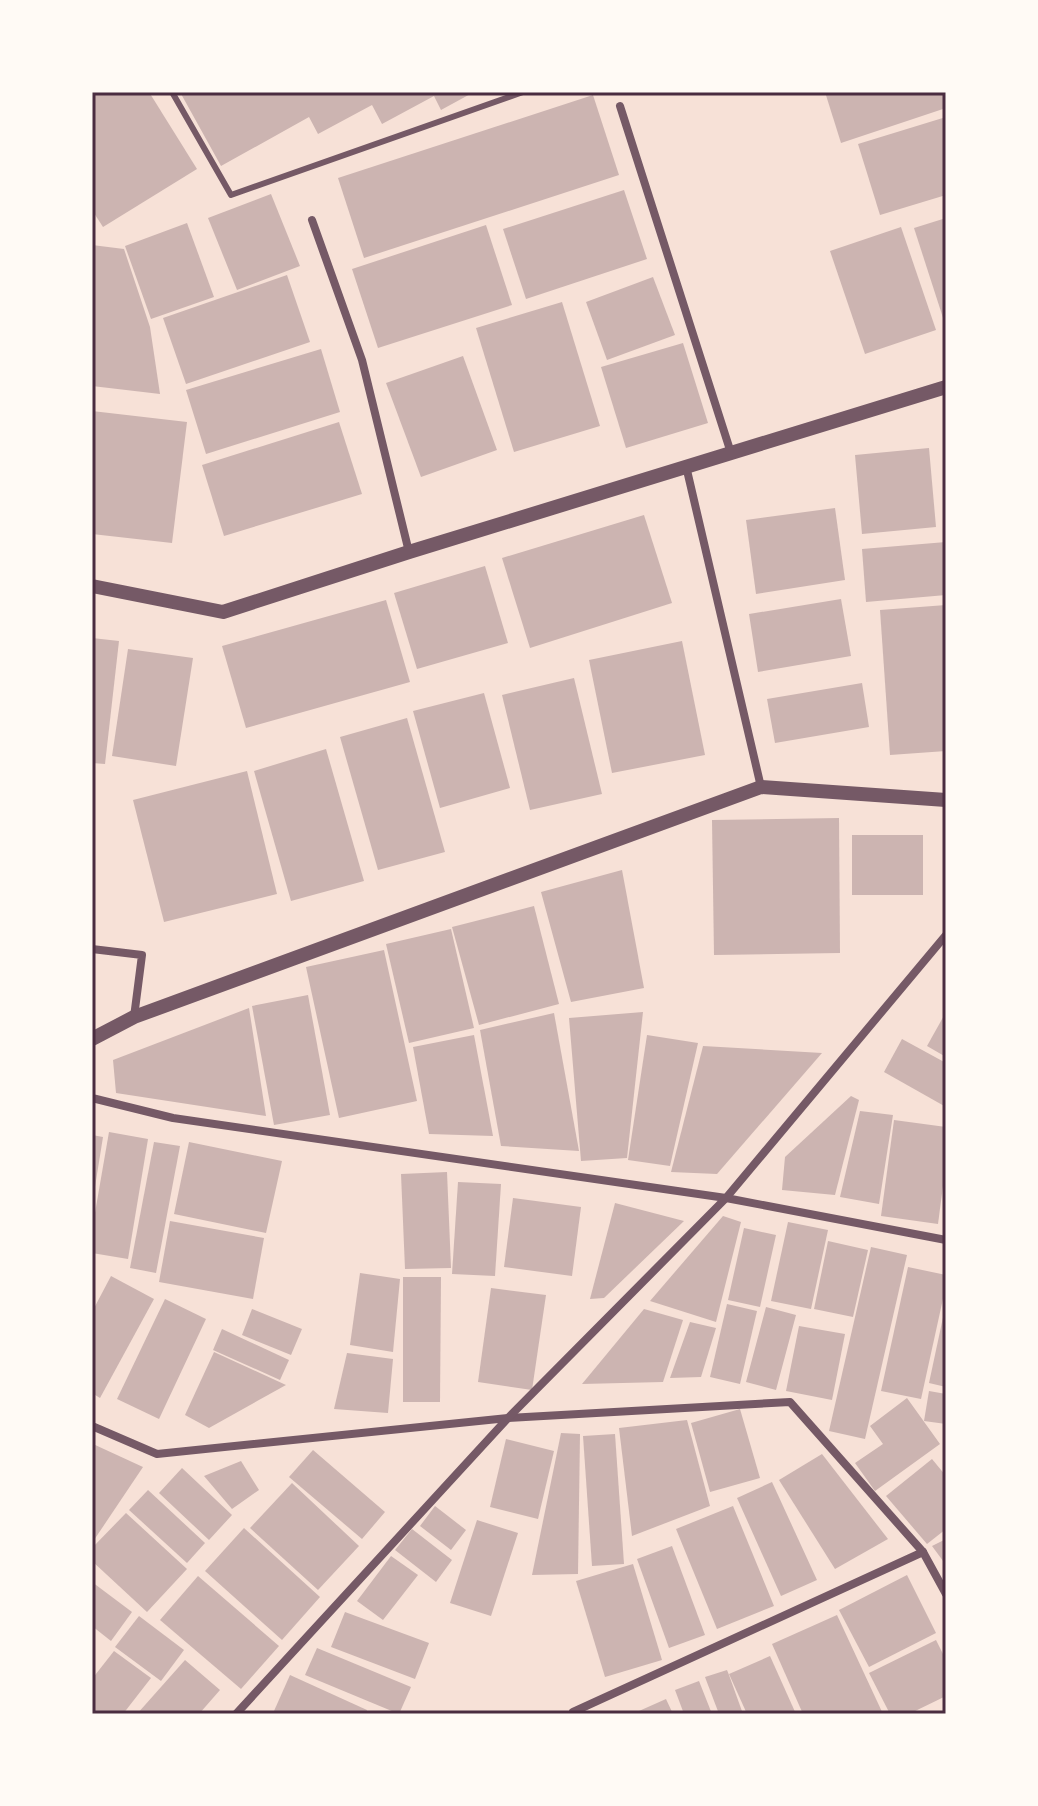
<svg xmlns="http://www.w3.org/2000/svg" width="1038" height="1806" viewBox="0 0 1038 1806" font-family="'Playfair Display',serif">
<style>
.building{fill:#ccb4b1}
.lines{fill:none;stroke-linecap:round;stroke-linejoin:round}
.service{stroke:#755966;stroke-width:6}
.minor{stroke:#755966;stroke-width:8}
.tertiary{stroke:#755966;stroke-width:14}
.neatline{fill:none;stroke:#4a2c40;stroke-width:3}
</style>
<rect width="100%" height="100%" fill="#f7e1d7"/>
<g class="building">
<polygon points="92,92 149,92 197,169 103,227 92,210"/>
<polygon points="180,92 474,92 441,110 434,96 382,124 372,105 318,134 309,117 221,166"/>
<polygon points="825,92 946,92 946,108 841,143"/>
<polygon points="593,95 619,175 364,258 338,178"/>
<polygon points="946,117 946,195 880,215 858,144"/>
<polygon points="624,190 647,259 526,299 503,229"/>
<polygon points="271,194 300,266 237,290 208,218"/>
<polygon points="946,218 946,324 945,324 914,228"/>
<polygon points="187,223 214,297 151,319 125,246"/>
<polygon points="486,225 512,305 378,348 352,269"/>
<polygon points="901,227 936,330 865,354 830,251"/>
<polygon points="92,245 124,249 150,327 160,394 92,386"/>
<polygon points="287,275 310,342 186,384 163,318"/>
<polygon points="653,277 675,335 607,360 586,302"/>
<polygon points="562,302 600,426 514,452 476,328"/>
<polygon points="683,343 708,423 626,448 601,367"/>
<polygon points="321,349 340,412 206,454 186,390"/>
<polygon points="463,356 497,450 421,477 386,383"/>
<polygon points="92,411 187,422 172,543 92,534"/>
<polygon points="339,422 362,494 224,536 202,465"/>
<polygon points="929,448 936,527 862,534 855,455"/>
<polygon points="835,508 845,580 756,594 746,520"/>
<polygon points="644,515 672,603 530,648 502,558"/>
<polygon points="946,542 946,595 866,602 862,549"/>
<polygon points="485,566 508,643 417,669 394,593"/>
<polygon points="841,599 851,656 758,672 749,614"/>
<polygon points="386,600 410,682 246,728 222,646"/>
<polygon points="946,605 946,751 890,755 880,610"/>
<polygon points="92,638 119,641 105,764 92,763"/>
<polygon points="682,641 705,755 612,773 589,660"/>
<polygon points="128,649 193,658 176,766 112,756"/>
<polygon points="574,678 602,794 530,810 502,695"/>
<polygon points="862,683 869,727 775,743 767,699"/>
<polygon points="484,693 510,788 440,808 413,711"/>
<polygon points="407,718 445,852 378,870 340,737"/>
<polygon points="326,749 364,881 291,901 254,771"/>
<polygon points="247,771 277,894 164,922 133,800"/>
<polygon points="839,818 840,953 714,955 712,820"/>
<rect x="852" y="835" width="71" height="60"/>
<polygon points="622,870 644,988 571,1002 541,892"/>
<polygon points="534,906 559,1004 479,1025 452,927"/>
<polygon points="451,929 474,1028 409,1043 386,944"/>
<polygon points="384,950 417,1101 339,1118 306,967"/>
<polygon points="308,995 330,1115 274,1125 252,1006"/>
<polygon points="249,1008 266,1116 116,1093 113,1060"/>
<polygon points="643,1012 627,1158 581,1161 569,1018"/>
<polygon points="946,1012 946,1057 927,1046"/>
<polygon points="554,1013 579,1151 501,1146 480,1030"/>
<polygon points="474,1035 493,1136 429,1134 413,1047"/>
<polygon points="647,1035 698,1043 670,1166 628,1160"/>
<polygon points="902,1039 946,1063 946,1107 884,1072"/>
<polygon points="703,1046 822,1053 717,1174 671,1172"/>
<polygon points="851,1096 859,1100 835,1195 782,1190 785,1157"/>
<polygon points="860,1111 893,1115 879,1204 840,1197"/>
<polygon points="894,1120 946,1127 946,1163 938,1224 881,1216"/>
<polygon points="109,1132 148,1139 128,1259 92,1253 92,1230"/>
<polygon points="92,1135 103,1137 94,1193 92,1193"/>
<polygon points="154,1142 180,1146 156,1273 130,1268"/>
<polygon points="189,1142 282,1161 266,1233 174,1214"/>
<polygon points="447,1172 451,1268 405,1269 401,1174"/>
<polygon points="458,1182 501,1184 495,1276 452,1274"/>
<polygon points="513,1198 581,1207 572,1276 504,1267"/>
<polygon points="615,1203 684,1221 604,1298 590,1299"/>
<polygon points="723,1216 741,1222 716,1322 650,1301"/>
<polygon points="170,1221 264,1238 253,1299 159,1282"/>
<polygon points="788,1222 828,1230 811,1309 771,1301"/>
<polygon points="744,1228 776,1235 760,1307 728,1300"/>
<polygon points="828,1241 868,1250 853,1317 814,1309"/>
<polygon points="871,1247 907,1255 865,1439 829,1431"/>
<polygon points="908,1267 946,1275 946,1285 921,1399 881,1391"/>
<polygon points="360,1273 400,1279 393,1352 350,1345"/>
<polygon points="111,1276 154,1299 100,1398 92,1393 92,1312"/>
<polygon points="403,1277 441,1277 440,1402 403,1402"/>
<polygon points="491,1288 546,1295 532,1390 478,1382"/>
<polygon points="165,1299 206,1319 159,1419 117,1399"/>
<polygon points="727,1304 757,1311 740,1384 710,1377"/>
<polygon points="766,1307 796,1315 776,1390 746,1382"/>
<polygon points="945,1308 946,1308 946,1387 929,1383"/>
<polygon points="252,1309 302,1329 291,1355 242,1335"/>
<polygon points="644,1309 683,1320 663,1382 582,1384"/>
<polygon points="690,1322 716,1328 701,1377 670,1378"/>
<polygon points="799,1326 845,1334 832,1400 786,1391"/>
<polygon points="222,1329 289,1360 280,1380 213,1350"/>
<polygon points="214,1352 286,1385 209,1428 185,1415"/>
<polygon points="347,1353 393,1359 388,1413 334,1409"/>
<polygon points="929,1391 946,1394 946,1424 924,1421"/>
<polygon points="907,1398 940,1444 875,1491 855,1463 883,1444 870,1426"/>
<polygon points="740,1409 760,1478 710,1492 691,1423"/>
<polygon points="687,1420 710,1506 632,1536 619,1428"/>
<polygon points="561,1433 580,1434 578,1574 532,1575"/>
<polygon points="615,1434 624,1564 592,1566 583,1436"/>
<polygon points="506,1439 554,1451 538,1519 490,1507"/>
<polygon points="93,1444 143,1467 92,1543 92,1445"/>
<polygon points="313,1450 385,1512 362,1539 289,1477"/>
<polygon points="822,1454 888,1539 835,1569 779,1480"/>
<polygon points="932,1459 946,1476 946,1529 927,1544 886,1496"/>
<polygon points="241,1461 259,1490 232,1509 204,1476"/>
<polygon points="182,1468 232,1515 209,1540 159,1493"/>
<polygon points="772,1482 817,1580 781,1596 737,1498"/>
<polygon points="292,1483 359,1546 318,1590 250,1528"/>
<polygon points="148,1490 205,1543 187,1563 129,1510"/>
<polygon points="435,1506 466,1530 451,1550 420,1526"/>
<polygon points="733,1506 774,1606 717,1629 676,1529"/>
<polygon points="126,1513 187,1569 147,1612 92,1561 92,1548"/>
<polygon points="477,1520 518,1533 491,1616 450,1603"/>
<polygon points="244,1528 320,1597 282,1640 205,1571"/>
<polygon points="412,1529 452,1560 436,1582 395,1550"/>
<polygon points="946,1539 946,1565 932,1546"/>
<polygon points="672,1546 705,1635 669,1648 637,1559"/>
<polygon points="391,1556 418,1575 383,1620 357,1601"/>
<polygon points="633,1564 662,1660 605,1677 576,1581"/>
<polygon points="907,1575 936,1633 869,1667 839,1610"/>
<polygon points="198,1576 279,1646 241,1689 160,1620"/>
<polygon points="92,1582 132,1612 111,1641 92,1626"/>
<polygon points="345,1612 429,1643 415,1679 331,1647"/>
<polygon points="837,1615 883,1714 803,1714 772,1644"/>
<polygon points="139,1616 184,1650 161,1681 115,1647"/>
<polygon points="936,1640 946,1660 946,1696 909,1714 890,1714 869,1673"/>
<polygon points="317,1648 411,1687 399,1714 305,1675"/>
<polygon points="114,1651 151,1678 123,1714 92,1714 92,1679"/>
<polygon points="770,1656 796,1714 747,1714 729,1674"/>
<polygon points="185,1660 220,1690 199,1714 137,1714"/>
<polygon points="727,1670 729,1675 743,1714 719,1714 705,1677"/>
<polygon points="290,1675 367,1710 366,1714 282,1714 274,1711"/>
<polygon points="699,1681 712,1714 684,1714 675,1690"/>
<polygon points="666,1699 673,1714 641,1714 639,1711"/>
</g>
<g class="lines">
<polyline class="service" points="172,92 231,195 523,92"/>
<g class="minor">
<polyline points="620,106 731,453"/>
<polyline points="312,220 362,360 409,552"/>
<polyline points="686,466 761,787"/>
<polyline points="92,949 142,955 134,1017"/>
<polyline points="92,1098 173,1118 726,1198 946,1240"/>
<polyline points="92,1426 157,1454 508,1418 790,1402 923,1552 946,1594"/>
<polyline points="573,1712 923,1552"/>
<polyline points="236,1714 508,1418 726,1198 946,935"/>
</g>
<g class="tertiary">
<polyline points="92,586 223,612 409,552 946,387"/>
<polyline points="92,1039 134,1017 761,787 946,800"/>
</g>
</g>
<rect width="1038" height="1806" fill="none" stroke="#fffaf5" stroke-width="188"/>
<rect x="94" y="94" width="850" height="1618" class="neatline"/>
</svg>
